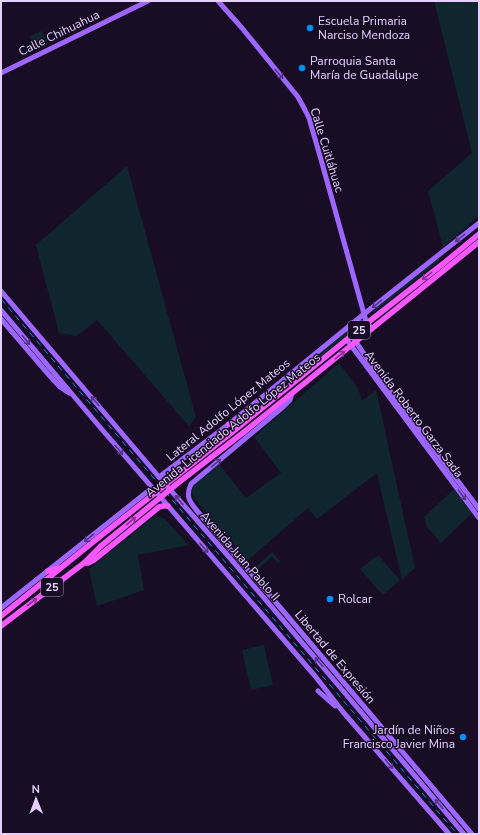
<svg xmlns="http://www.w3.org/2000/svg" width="480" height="835" viewBox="0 0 480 835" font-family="'Nunito Sans',sans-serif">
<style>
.green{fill:#0f262f}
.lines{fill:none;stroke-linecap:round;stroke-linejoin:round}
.secondary{stroke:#9d67ff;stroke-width:5}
.primary{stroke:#f757ff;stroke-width:5.5}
.rail{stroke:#0090fb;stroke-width:1;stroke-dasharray:6 5;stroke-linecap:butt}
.primary-bridge{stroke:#f757ff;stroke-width:5.5}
.oneway{stroke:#543587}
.oneway2{stroke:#883292}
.poi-dot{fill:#0090fb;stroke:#190c25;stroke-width:1.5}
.labels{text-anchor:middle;stroke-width:3;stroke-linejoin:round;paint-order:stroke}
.shield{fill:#190c25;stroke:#a895be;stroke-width:1}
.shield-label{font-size:11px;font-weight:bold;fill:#e5d0ff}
.poi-label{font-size:12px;fill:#e5d0ff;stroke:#190c25;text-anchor:start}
.street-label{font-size:12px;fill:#e5d0ff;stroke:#190c25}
</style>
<rect width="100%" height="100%" fill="#190c25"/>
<g class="green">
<polygon points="434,1 479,1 479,216 443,247 428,191 472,153"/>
<polygon points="42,31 48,43 47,46 37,50 30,36"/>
<polygon points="127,166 196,417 189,426 97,320 77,336 59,333 36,245"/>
<polygon points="438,258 439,259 439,261 375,312 372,312 372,311"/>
<polygon points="360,320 361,323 361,324 298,375 295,375 294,374"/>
<polygon points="339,363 358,388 362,401 376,390 415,568 402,580 377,473 317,519 308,508 247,561 194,498 192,492 194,483 219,464 246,498 281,473 254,437"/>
<polygon points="285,379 288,379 289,381 259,406 253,406"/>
<polygon points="454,489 472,513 441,543 427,527 424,517"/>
<polygon points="155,516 164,518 189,545 138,555 144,590 97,606 89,569"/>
<polygon points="272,552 281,562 278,563 272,557 256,571 254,568"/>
<polygon points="378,555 400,580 383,595 360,569"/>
<polygon points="264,645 273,685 251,690 242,650"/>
</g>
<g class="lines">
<g class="secondary">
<polyline points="218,1 242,28 298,97 305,110 309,118 320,156 366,321 372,329"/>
<polyline points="1,73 148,1"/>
<polyline points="1,291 159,477 230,558 344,692 464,834"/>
<polyline points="1,310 99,426 315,676 343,712 449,834"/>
<polyline points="1,319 49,375 60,387 69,393"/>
<polyline points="352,336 376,372 479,509"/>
<polyline points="347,340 479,518"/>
<path d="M292 393 290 400 283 407 191 484C185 497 190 502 198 512L273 599 472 834"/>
<polyline points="159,477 229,424 364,314 479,223"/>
<polyline points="1,608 152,488"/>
<polyline points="318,691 335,706"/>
</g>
<g class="primary">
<polyline points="229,424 253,414"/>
<polyline points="240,426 371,320 444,263 479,234"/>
<polyline points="244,432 479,242"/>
<polyline points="84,563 88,563 94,560 159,507 163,506 168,506"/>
<polyline points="48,571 60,568"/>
<polyline points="1,616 98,538"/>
<polyline points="1,626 84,563 101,546"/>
</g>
<polyline class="rail" points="1,299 457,834"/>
<g class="primary-bridge">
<polyline points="98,538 240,426"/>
<polyline points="101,546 178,483 244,432"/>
</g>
</g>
<defs><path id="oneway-shaft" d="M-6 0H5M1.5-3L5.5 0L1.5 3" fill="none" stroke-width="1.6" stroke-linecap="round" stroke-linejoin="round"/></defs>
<g class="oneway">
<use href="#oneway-shaft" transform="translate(279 74) rotate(50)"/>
<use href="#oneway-shaft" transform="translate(460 238) rotate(142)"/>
<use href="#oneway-shaft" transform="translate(377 304) rotate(141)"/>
<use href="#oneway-shaft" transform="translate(26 340) rotate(50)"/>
<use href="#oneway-shaft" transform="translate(95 401) rotate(-130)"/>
<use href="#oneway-shaft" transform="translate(119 450) rotate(49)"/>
<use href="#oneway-shaft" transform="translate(216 463) rotate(-39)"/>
<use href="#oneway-shaft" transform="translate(462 495) rotate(54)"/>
<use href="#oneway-shaft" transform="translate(179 500) rotate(-131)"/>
<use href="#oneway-shaft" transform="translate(89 538) rotate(141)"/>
<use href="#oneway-shaft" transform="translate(204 548) rotate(49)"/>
<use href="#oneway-shaft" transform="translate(319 662) rotate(-131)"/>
<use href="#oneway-shaft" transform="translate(389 764) rotate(50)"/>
<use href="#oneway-shaft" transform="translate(439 804) rotate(-130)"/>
</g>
<g class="oneway2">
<use href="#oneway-shaft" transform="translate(427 276) rotate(142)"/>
<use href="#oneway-shaft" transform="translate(340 355) rotate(-39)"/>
<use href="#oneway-shaft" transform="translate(131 521) rotate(-40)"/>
<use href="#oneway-shaft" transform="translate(32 602) rotate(-37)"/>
</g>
<g class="poi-dot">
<circle cx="310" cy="28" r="4"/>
<circle cx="302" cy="68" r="4"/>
<circle cx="330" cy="599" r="4"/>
<circle cx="463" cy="737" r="4"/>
</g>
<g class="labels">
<g class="shield">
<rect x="348" y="321" width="22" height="18" rx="3"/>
<rect x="41" y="578" width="22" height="18" rx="3"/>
</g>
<g class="shield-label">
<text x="359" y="334">25</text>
<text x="52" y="591">25</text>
</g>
<g class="poi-label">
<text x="318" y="25">Escuela Primaria<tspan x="318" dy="14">Narciso Mendoza</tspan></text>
<text x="310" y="65">Parroquia Santa<tspan x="310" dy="14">María de Guadalupe</tspan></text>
<text x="338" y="603">Rolcar</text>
<text x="455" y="734" text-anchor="end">Jardín de Niños<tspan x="455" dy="14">Francisco Javier Mina</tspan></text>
</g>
<g class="street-label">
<text transform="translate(59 33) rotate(-26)" y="4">Calle Chihuahua</text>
<text transform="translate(327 150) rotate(73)" y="4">Calle Cuitláhuac</text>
<text transform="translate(228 410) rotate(-39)" y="4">Lateral Adolfo López Mateos</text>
<text transform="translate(414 414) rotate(53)" y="4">Avenida Roberto Garza Sada</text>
<text transform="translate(233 425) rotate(-39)" y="4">Avenida Licenciado Adolfo López Mateos</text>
<text transform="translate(240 556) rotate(49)" y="4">Avenida Juan Pablo II</text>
<text transform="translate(335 657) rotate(50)" y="4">Libertad de Expresión</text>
</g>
</g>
<rect width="480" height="835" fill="none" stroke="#e5d0ff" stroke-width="4"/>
<g transform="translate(36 799) rotate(359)" stroke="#190c25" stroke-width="3" paint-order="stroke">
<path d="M0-3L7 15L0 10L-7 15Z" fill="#e5d0ff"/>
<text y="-6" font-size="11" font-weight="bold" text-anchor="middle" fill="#e5d0ff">N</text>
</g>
</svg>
